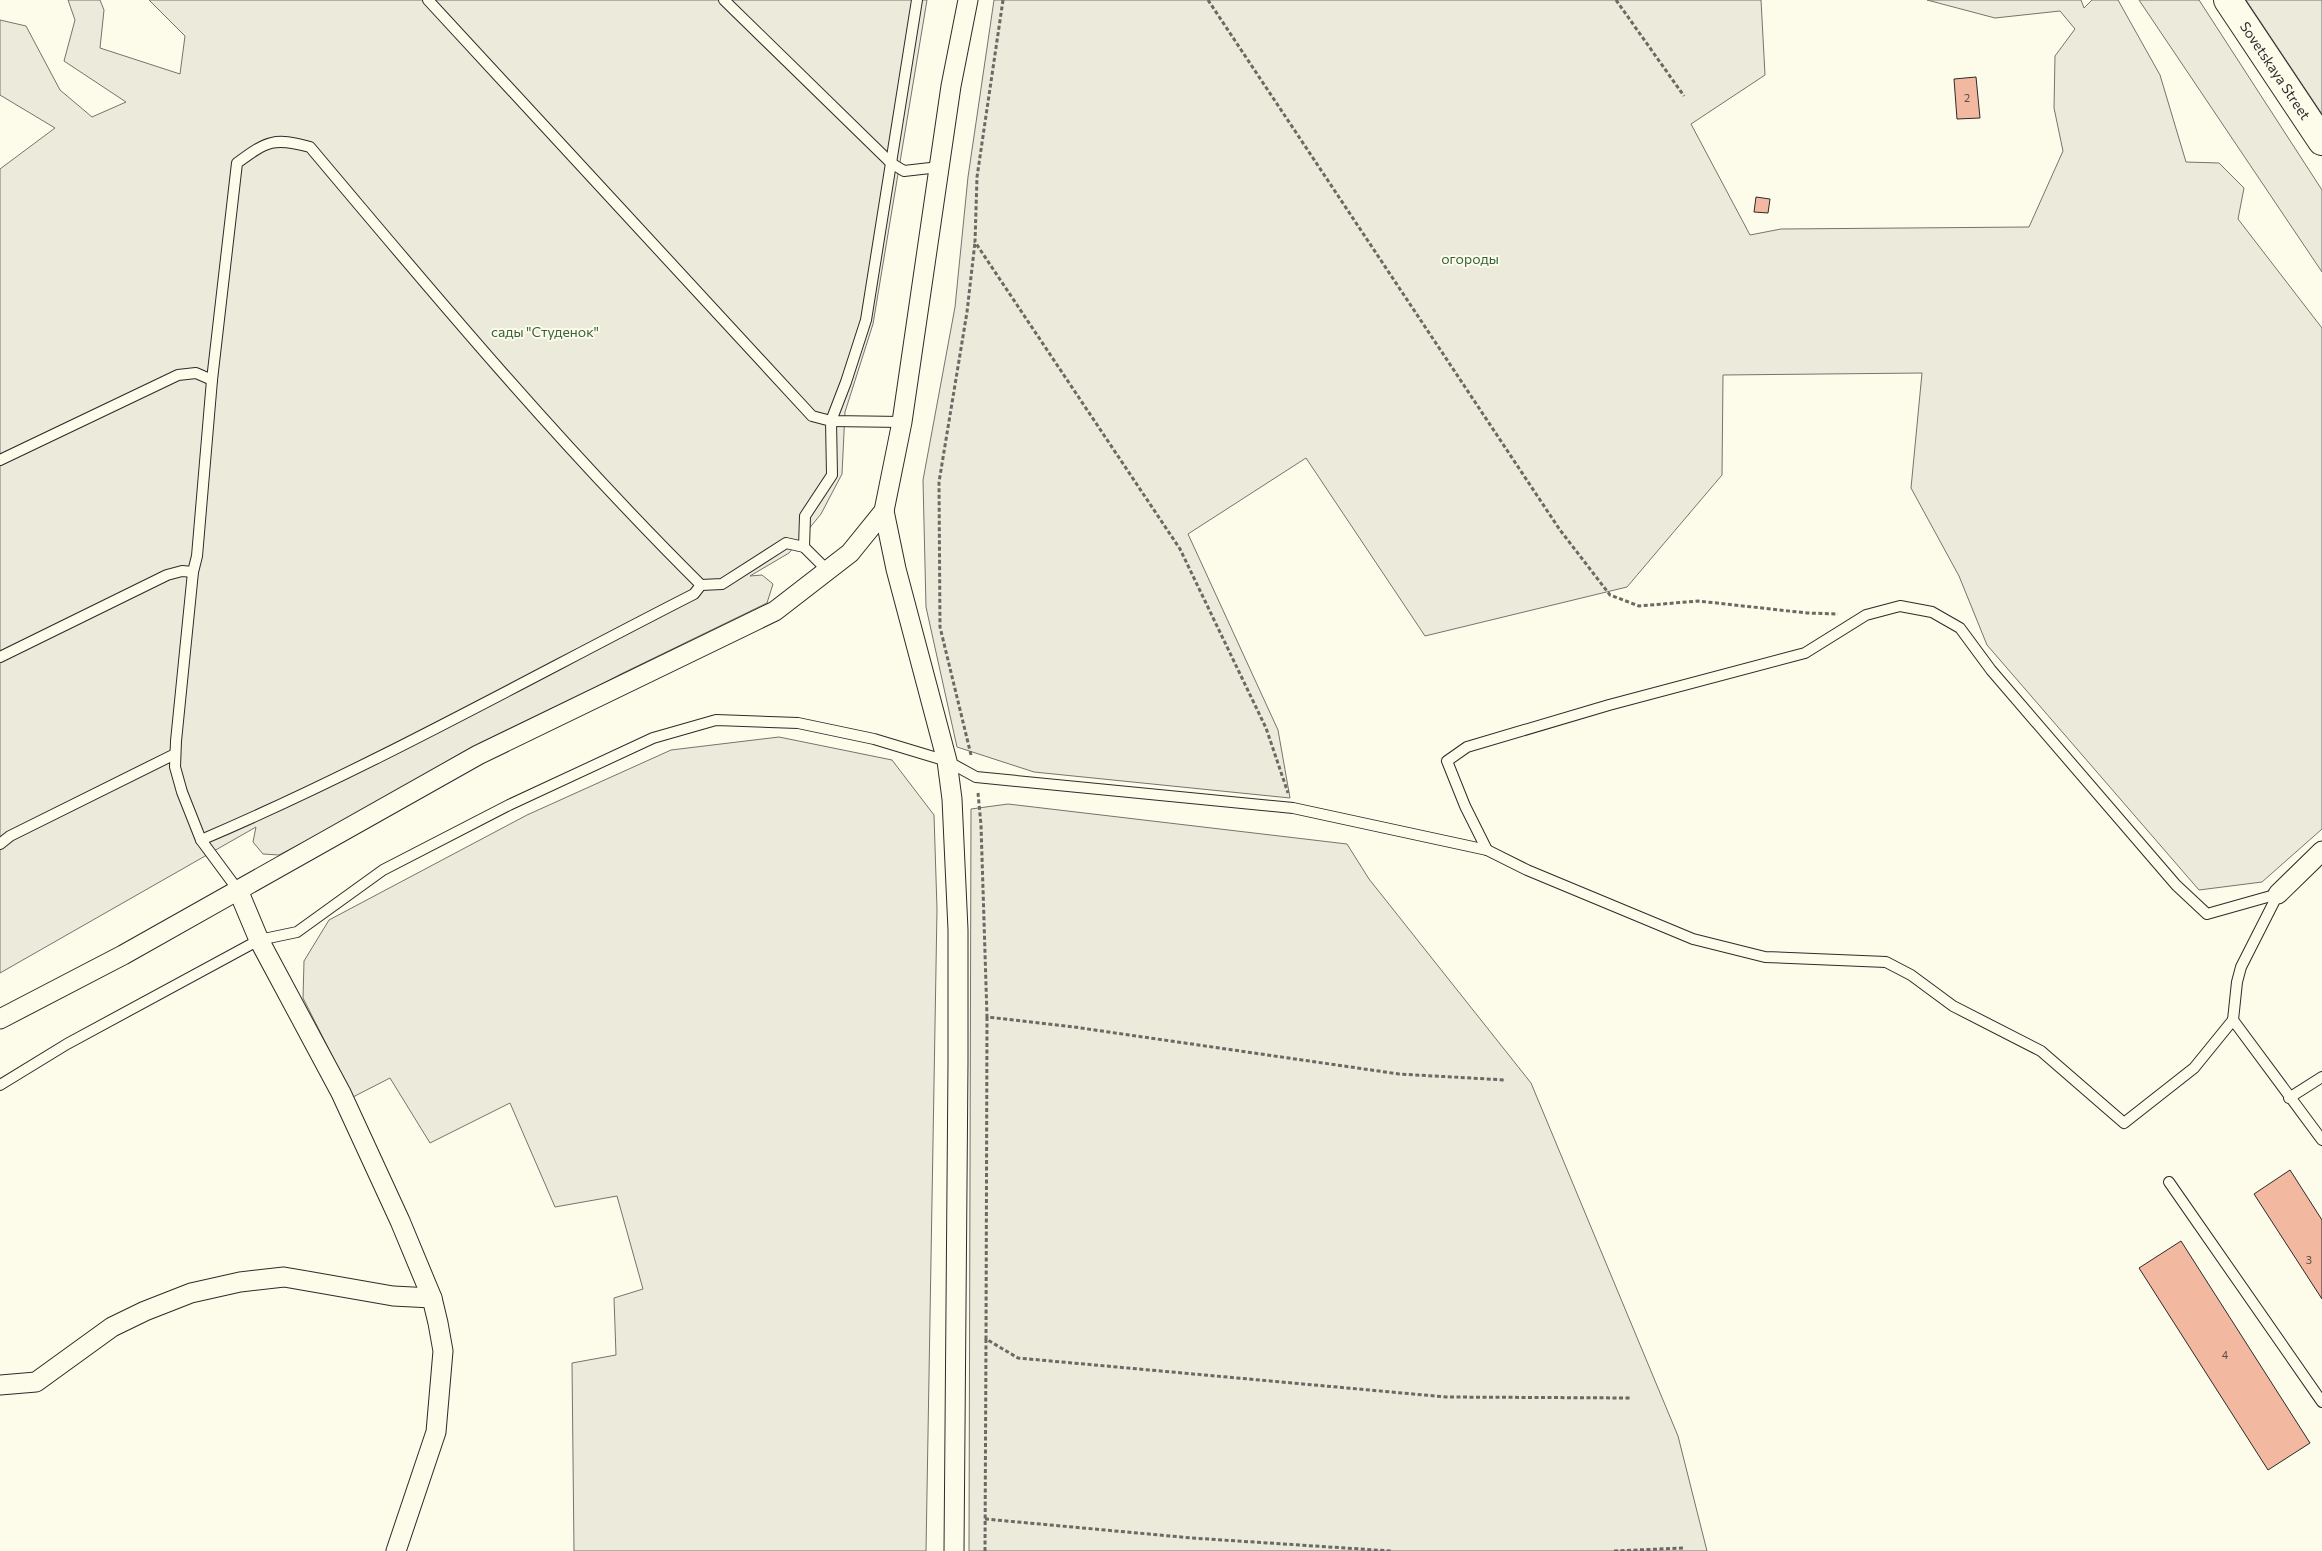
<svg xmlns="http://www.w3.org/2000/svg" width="2322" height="1551" viewBox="0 0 2322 1551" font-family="Commissioner,sans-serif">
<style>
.green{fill:#ecebdb;stroke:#74746e}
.building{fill:#f2b8a0;stroke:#2b2b2b}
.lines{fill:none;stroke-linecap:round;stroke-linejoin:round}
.lane-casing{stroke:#2b2b2b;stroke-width:12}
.street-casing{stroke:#2b2b2b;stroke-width:21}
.secondary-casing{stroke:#2b2b2b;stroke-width:30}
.path{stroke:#6a6964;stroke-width:3;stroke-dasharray:4 2.5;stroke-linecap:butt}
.lane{stroke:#fdfbea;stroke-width:10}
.street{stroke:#fdfbea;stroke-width:19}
.secondary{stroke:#fdfbea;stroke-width:28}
.labels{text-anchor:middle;stroke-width:4;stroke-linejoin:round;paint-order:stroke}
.number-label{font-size:11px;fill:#5d4e48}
.street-label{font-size:14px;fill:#2b2b2b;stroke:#fdfbea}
.park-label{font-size:14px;fill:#34623c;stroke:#fdfbea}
</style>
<rect width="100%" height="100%" fill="#fdfbea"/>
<g class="green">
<polygon points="68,0 100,0 104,10 100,48 180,74 185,36 149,0 927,0 873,324 845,412 842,474 821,514 789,553 750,576 762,575 773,584 767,603 621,674 279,855 263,854 253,842 256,827 0,973 0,169 55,128 0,95 0,20 26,26 60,90 92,117 126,102 64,61 75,20"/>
<polygon points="994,0 1761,0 1765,75 1691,124 1750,235 1781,229 2029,227 2063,151 2054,108 2055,56 2075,29 2060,11 1995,18 1927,0 2081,0 2084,8 2092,0 2118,0 2160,75 2186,162 2219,163 2244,188 2238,219 2322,328 2322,829 2262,882 2199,890 1987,645 1959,576 1911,488 1922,373 1723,375 1722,475 1627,587 1425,636 1306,458 1188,534 1278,730 1290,798 1034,772 957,747 926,607 923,480 955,307 968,177"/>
<polygon points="2139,0 2199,0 2322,190 2322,272"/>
<polygon points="2246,0 2322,0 2322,114"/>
<polygon points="779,737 892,760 934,815 937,909 926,1551 574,1551 572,1363 616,1355 614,1298 643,1289 617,1196 555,1207 510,1103 430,1143 390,1078 353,1097 303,998 304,961 329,920 527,815 671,750"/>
<polygon points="1008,804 1347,844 1369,879 1531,1083 1678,1436 1707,1551 969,1551 971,809"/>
</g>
<g class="building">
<polygon points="1976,77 1980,118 1957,119 1954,79"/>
<polygon points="1756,197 1770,199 1768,213 1754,212"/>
<polygon points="2290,1170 2322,1220 2322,1299 2254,1194"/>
<polygon points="2181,1241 2310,1443 2268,1470 2139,1268"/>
</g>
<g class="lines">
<g class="lane-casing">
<g id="lane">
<polyline points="428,0 812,416 831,421 832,475 805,516 804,547"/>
<polyline points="724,0 891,163 904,171 939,167"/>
<polyline points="902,422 831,421 846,382 866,320 917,0"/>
<polyline points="0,460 178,375 196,373 212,380"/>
<polyline points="0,657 167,575 182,571 193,572"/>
<path d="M201 840C370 768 531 677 694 594L701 585"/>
<polyline points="0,844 10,836 175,754"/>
<polyline points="1487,850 1465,806 1447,761 1467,747 1609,705 1805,653 1866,615 1900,606 1932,612 1960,628 1991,670 2176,885 2207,914 2278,894"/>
<path d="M238 890 201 840 182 792 175 767 176 741 193 572 197 556 212 380 237 163C267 141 274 137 310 147 436 297 562 447 701 585L722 584 786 543 804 547 827 570"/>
<polyline points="2278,894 2241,967 2237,982 2233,1020 2322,1140"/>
<polyline points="0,1085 67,1044 259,940 297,932 383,870 509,805 653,738 716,720 798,723 874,739 947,761 976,777 1293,808 1487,850 1527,870 1693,939 1765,957 1886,962 1911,975 1953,1006 2041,1051 2124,1123 2194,1068 2233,1020"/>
<polyline points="2289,1098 2322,1077"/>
<polyline points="2169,1182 2322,1402"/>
</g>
</g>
<g class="street-casing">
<g id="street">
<polyline points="884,511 896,569 947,761 952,799 958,930 958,1062 954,1551"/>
<polyline points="238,890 259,940 341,1093 400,1221 432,1298 438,1323 443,1351 436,1432 396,1551"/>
<polyline points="2278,894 2322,851"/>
<polyline points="0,1019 123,955 478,755 775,611 850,553 884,511 902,422 951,86 968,0"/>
<polyline points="0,1385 36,1382 112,1327 145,1311 191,1293 240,1282 284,1277 393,1296 432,1298"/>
</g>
</g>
<g class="secondary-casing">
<g id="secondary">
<path id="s1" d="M2228 0 2322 141"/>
</g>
</g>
<g class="path">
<polyline points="1003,0 977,177 975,242 1180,549 1266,728 1288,793"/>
<polyline points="1208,0 1560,530 1610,595 1639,606 1698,601 1807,613 1838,614"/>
<polyline points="1616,0 1684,96"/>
<polyline points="971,755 940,627 939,482 967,312 975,242"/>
<polyline points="978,793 981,825 987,1017 1074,1027 1399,1074 1505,1080"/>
<polyline points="987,1017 986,1339 1018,1358 1446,1397 1631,1398"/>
<polyline points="985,1519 1192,1538 1391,1551"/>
<polyline points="985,1551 986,1339"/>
<polyline points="1614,1551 1683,1548"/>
</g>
<use href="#lane" class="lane"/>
<use href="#street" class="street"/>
<use href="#secondary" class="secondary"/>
</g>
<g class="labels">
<g class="number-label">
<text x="1967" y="102">2</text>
<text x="2309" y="1264">3</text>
<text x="2225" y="1359">4</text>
</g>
<g class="street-label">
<text dy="5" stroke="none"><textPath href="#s1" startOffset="85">Sovetskaya Street</textPath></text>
</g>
<g class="park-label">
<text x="1470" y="264">огороды</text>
<text x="545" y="337">сады "Студенок"</text>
</g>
</g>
</svg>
